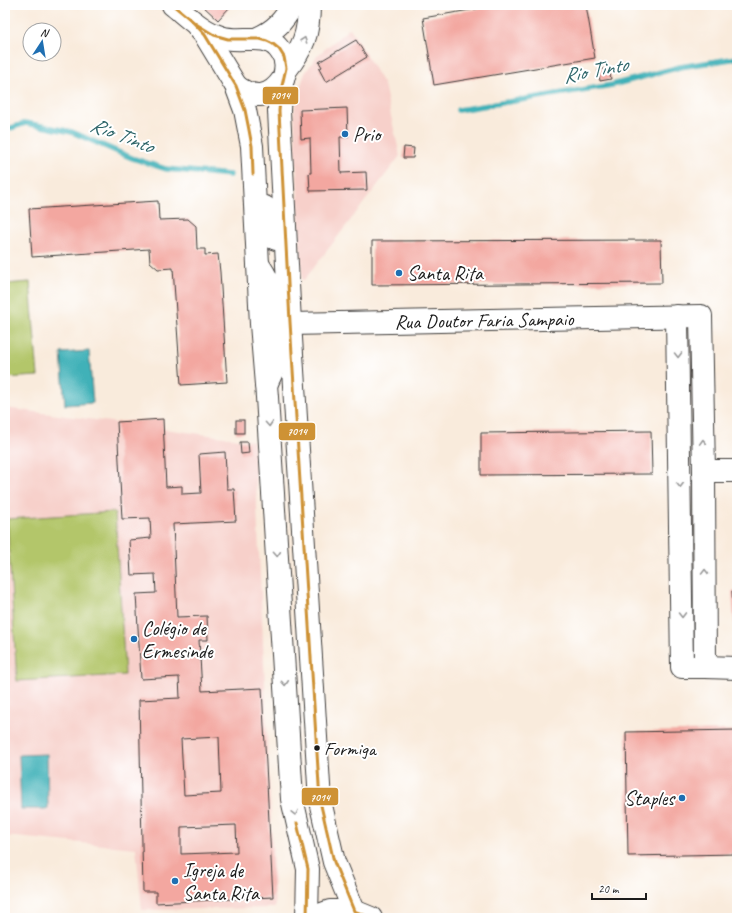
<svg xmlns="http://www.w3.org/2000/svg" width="742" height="923" viewBox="0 0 742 923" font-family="Caveat,sans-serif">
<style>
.built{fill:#f7d0ca}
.green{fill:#b3c66a;stroke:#687143}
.water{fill:#41b1b8;stroke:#2e666a}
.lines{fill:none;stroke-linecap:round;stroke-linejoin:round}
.stream{stroke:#41b1b8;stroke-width:5.5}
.building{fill:#f3a7a0;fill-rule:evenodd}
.minor-casing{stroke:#3d3b39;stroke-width:24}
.major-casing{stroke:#3d3b39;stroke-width:24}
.minor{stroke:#fff;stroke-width:22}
.major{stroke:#fff;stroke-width:22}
.bus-1-casing{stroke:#fff;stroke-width:6}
.bus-1{stroke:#ce9235;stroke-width:3}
.oneway{stroke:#999}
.poi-dot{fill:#1f6fb2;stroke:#fff;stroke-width:1.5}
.bus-dot{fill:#1c1c1c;stroke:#fff;stroke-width:1.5}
.labels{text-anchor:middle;stroke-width:4;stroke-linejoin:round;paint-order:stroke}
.bus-label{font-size:19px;fill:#1c1c1c;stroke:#fff;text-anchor:start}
.poi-label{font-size:20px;fill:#1c1c1c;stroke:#fff;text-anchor:start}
.street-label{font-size:20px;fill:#1c1c1c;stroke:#fff}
.water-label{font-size:21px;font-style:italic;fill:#2e666a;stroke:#fff}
.line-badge{stroke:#fff;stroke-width:1.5}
.badge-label{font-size:11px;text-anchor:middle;font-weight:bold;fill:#fff}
</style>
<rect width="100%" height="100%" fill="#fff"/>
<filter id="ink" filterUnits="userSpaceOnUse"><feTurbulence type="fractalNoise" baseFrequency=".025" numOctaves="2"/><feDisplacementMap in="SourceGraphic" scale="8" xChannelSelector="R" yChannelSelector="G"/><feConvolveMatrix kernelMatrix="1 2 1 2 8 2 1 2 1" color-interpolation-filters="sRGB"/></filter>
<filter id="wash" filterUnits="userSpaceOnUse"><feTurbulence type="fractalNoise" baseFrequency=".012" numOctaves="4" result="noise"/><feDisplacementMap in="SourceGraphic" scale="16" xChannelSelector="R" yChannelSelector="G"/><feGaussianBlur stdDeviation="0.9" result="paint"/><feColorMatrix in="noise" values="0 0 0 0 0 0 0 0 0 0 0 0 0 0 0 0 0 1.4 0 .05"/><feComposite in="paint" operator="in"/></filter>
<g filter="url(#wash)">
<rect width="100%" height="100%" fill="#f9ebdc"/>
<g class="built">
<polygon points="350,28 384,85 400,156 305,279 302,280 294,112 299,90 305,73 318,55"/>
<polygon points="5,408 254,441 275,908 142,910 136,848 5,836"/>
</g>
<g class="green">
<polygon points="30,282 38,376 5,378 5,284"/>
<polygon points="115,512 125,675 17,681 7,519"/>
</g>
<g class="water">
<polygon points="89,351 93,403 65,405 61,353"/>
<polygon points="47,754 48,809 21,809 19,755"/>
</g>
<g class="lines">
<g class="stream">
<polyline points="458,110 612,85 680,67 737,58"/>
<polyline points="5,130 26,123 72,132 132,158 166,169 230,175"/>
</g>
</g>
<g id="blocks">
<g class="building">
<polygon points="202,5 228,5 230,7 218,20"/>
<polygon points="499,5 586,5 595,58 434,85 423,18"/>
<polygon points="356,40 367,57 326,82 319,69 322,67 319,62"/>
<polygon points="609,68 611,79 600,81 598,70"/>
<polygon points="347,108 348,137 340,137 341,173 366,172 367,190 310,191 309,173 311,173 310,138 301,139 300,110"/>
<polygon points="404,147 414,148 413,158 403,158"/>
<polygon points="158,201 159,220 188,219 196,226 197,249 205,249 205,255 218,254 220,272 227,382 181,385 173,268 158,269 150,262 149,249 32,257 29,209"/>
<polygon points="661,240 662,283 372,285 372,241"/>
<path d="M163 419 166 487 182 486V494L201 493 199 454 225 452 227 489H234L236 521 173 524 177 617 207 616 208 640H199L202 691 262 688 273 897 156 903V892H143L139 700 180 698 179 677 141 679 136 594 156 593 155 574 131 575 129 540 151 538 150 518 122 519 117 422ZM219 737 221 793 184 795 181 739ZM236 825 237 852 181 854V827Z"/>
<rect x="236" y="420" width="8" height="13"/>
<polygon points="651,431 652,474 481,475 481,433"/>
<polygon points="240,442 248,442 249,453 241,454"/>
<polygon points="732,591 737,591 737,650 736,650"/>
<polygon points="737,730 737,854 628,856 626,732"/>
</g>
</g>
</g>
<g filter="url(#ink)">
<use href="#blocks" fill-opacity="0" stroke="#3d3b39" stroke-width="1"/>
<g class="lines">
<g class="minor-casing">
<g id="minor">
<path d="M258 38C276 30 283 21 293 5"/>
<path d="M286 70C303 48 309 34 309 5"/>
<polyline points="265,207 267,235 276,239 285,234"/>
<path d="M258 264C262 270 269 280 270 287 274 303 265 322 290 324L701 316 704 471 705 667"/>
<polyline points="677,316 682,667 705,667 737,668"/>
<polyline points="266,385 275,365 274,338 276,331 281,327 290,324"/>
<polyline points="704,471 737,471"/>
</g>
</g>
<g class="major-casing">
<g id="major">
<path d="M173 5C188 17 203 32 221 37 240 44 265 31 279 49 282 53 285 57 285 62 287 70 284 76 282 83 280 92 279 101 279 111L290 322 320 801 334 862 354 911"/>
<polyline points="198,27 205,35 236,86 245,110 252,146 261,324 267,397 292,799 308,869 307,918"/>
<path d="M236 86C254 100 270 98 283 79"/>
<polyline points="311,918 330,911 354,911 371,918"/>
</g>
</g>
<use href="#minor" class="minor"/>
<use href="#major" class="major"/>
<g class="bus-1-casing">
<g id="bus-1">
<polyline points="173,5 196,24 214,35 228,39 260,39 267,41 273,44 279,49 284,57 286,68 281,90 279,111 290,322 320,801 334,862 354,911 371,918"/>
<polyline points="189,18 205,35 236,86 245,110 249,130 252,146 253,174"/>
<polyline points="297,823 308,869 307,918"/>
</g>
</g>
<use href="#bus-1" class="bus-1"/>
</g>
<defs><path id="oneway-chevron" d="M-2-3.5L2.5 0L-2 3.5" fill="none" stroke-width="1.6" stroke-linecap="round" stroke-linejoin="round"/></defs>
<g class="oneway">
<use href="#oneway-chevron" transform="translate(304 40) rotate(-71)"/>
<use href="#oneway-chevron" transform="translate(678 355) rotate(89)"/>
<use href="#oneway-chevron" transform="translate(269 424) rotate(86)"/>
<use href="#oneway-chevron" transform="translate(703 442) rotate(-92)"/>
<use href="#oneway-chevron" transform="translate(680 485) rotate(89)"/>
<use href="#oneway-chevron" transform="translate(277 554) rotate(86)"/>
<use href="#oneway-chevron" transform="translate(705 572) rotate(-90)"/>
<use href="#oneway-chevron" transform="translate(682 615) rotate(89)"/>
<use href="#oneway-chevron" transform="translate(285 683) rotate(86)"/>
<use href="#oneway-chevron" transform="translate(295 813) rotate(77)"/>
</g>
</g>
<g class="poi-dot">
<circle cx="345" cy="134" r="4"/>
<circle cx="399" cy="273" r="4"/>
<circle cx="134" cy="639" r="4"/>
<circle cx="682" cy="798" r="4"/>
<circle cx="175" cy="881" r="4"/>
</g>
<circle class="bus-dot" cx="317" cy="748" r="3.5"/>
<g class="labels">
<g class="bus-label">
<text x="324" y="755">Formiga</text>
</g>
<g class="poi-label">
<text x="353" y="141">Prio</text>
<text x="407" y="280">Santa Rita</text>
<text x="142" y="635">Colégio de<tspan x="142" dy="23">Ermesinde</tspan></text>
<text x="674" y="805" text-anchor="end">Staples</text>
<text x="183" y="877">Igreja de<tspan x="183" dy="23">Santa Rita</tspan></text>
</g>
<g class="street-label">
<text transform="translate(484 320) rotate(-1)" y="7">Rua Doutor Faria Sampaio</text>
</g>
<g class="water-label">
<text transform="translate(595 70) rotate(-11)" y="7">Rio Tinto</text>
<text transform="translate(122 135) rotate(21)" y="7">Rio Tinto</text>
</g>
</g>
<g class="line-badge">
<rect x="262" y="86" width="37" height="19" rx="4" fill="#ce9235"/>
<rect x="278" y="422" width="38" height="19" rx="4" fill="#ce9235"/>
<rect x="301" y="787" width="38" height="19" rx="4" fill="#ce9235"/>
</g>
<g class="badge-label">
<text x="280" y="99">7014</text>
<text x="297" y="435">7014</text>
<text x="320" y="801">7014</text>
</g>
<rect width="742" height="923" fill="none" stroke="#fff" stroke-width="20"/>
<g transform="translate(42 42) rotate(12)"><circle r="19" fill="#ffffff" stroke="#a4a4a4"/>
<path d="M0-3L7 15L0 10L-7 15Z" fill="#1f6fb2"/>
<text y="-6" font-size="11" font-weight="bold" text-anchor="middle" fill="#1c1c1c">N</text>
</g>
<path d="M592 893v6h54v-6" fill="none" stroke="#1c1c1c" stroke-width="2"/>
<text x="598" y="893" font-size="12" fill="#1c1c1c" stroke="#ffffff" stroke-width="3" paint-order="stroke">20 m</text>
</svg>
